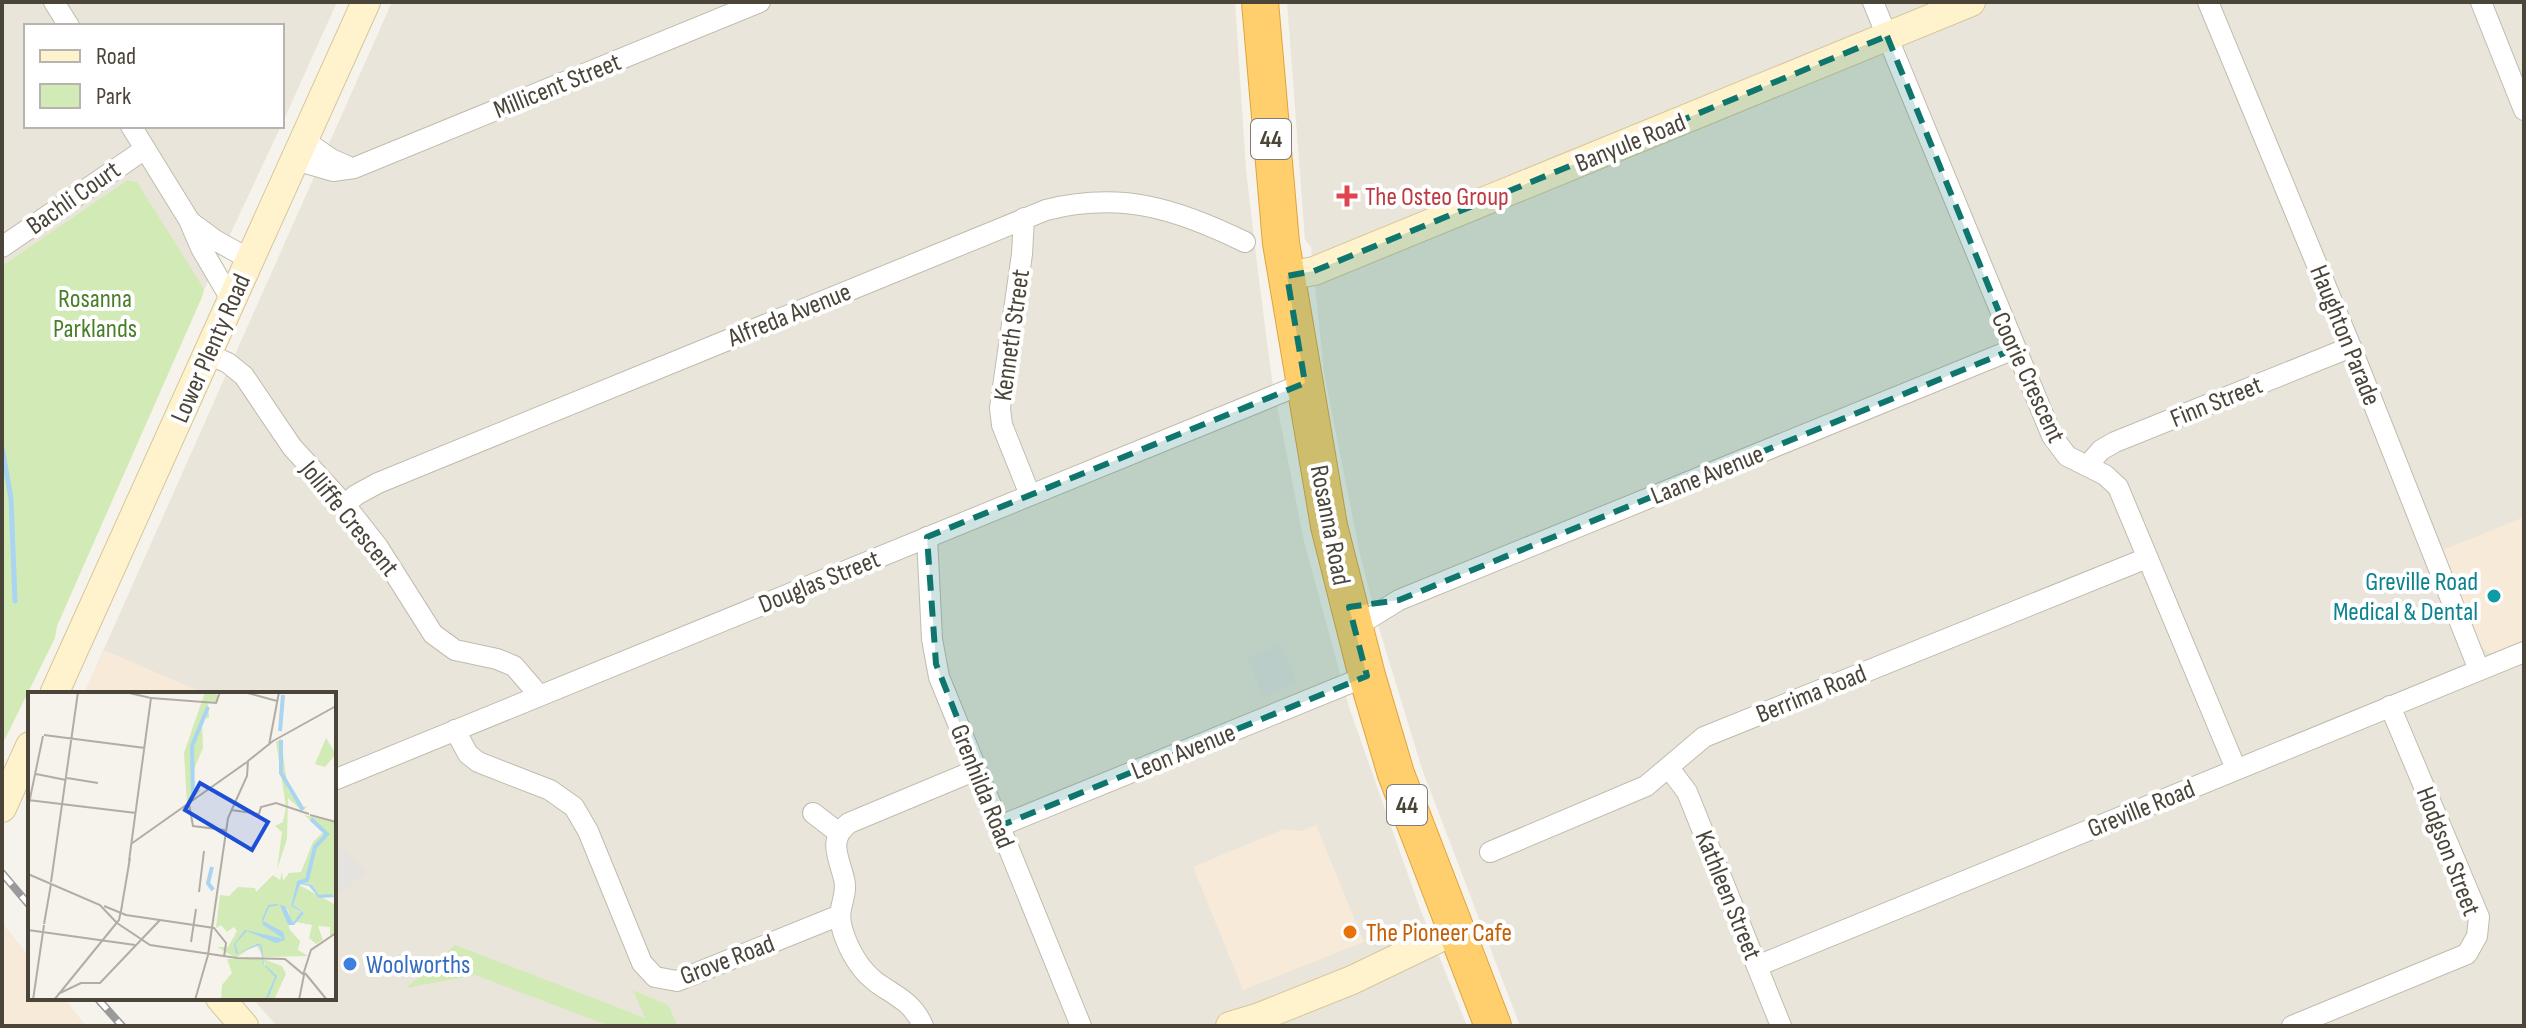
<svg xmlns="http://www.w3.org/2000/svg" width="2526" height="1028" viewBox="0 0 2526 1028" font-family="'Sofia Sans Condensed',sans-serif">
<style>
.residential{fill:#eae5da}
.commercial{fill:#f7ead8}
.green{fill:#d2eab5}
.parking{fill:#e5e3e0}
.lines{fill:none;stroke-linecap:round;stroke-linejoin:round}
.stream{stroke:#a9d4f2;stroke-width:5}
.street-casing{stroke:#c2bbae;stroke-width:22}
.secondary-casing{stroke:#d6c79b;stroke-width:30}
.highway-casing{stroke:#e0a43c;stroke-width:38}
.street{stroke:#fff;stroke-width:20}
.secondary{stroke:#fff3cd;stroke-width:28}
.highway{stroke:#ffcf6e;stroke-width:36}
.rail-casing{stroke:#9a9a9a;stroke-width:8}
.rail{stroke:#fff;stroke-width:5;stroke-dasharray:15;stroke-linecap:butt}
.marked{fill:#0f766e;fill-opacity:0.2;stroke:#0f766e;stroke-width:6;stroke-dasharray:16 10;stroke-linejoin:round}
.health-dot{fill:#e0444e;stroke:#fff;stroke-width:3}
.culture-dot{fill:#0f9aa8;stroke:#fff;stroke-width:3}
.food-dot{fill:#e8710a;stroke:#fff;stroke-width:3}
.shop-dot{fill:#3f7fe0;stroke:#fff;stroke-width:3}
.labels{text-anchor:middle;stroke-width:8;stroke-linejoin:round;paint-order:stroke}
.shield{fill:#fff;stroke:#817c74;stroke-width:2}
.shield-label{font-size:24px;font-weight:bold;fill:#4b4439}
.street-label{font-size:26px;fill:#4b4439;stroke:#fff}
.health-label{font-size:26px;fill:#be3a42;stroke:#fff;text-anchor:start}
.park-label{font-size:26px;fill:#4a7f2a;stroke:#fff}
.culture-label{font-size:26px;fill:#0d838f;stroke:#fff;text-anchor:end}
.food-label{font-size:26px;fill:#c56008;stroke:#fff;text-anchor:start}
.shop-label{font-size:26px;fill:#366cbe;stroke:#fff;text-anchor:start}
.inset-river{fill:none;stroke:#a9d4f2;stroke-width:4}
.inset-road{fill:none;stroke:#b2ada4;stroke-width:2}
.view{fill:#1d4ed8;fill-opacity:0.15;stroke:#1d4ed8;stroke-width:4}
.inset-edge{fill:none;stroke:#4b4439;stroke-width:4}
</style>
<rect width="100%" height="100%" fill="#f6f3ec"/>
<g class="residential">
<polygon points="2,2 337,2 282,124 282,26 26,26 26,126 281,126 204,290 137,182 127,180 2,266"/>
<polygon points="392,2 1235,2 1246,170 1258,272 1272,380 1304,541 1349,707 1419,906 1467,1026 277,1026 252,998 334,998 334,694 84,694"/>
<polygon points="1287,2 2524,2 2524,1026 1520,1026 1422,769 1379,628 1360,555 1324,373 1311,247 1305,240"/>
</g>
<g class="commercial">
<polygon points="2524,517 2524,644 2498,654 2490,653 2481,647 2440,551"/>
<polygon points="104,650 206,694 84,694"/>
<polygon points="1316,825 1364,942 1243,990 1193,867 1284,829 1302,831"/>
<polygon points="2,923 30,957 30,998 64,998 86,1026 4,1026 2,1024"/>
</g>
<g class="green">
<polygon points="127,180 137,182 199,281 204,290 202,297 57,626 55,638 2,745 2,266"/>
<polygon points="455,945 645,1018 633,990 668,1005 678,1026 610,1026 475,975 406,988"/>
</g>
<g class="parking">
<polygon points="1281,644 1297,683 1263,697 1247,658"/>
<polygon points="334,841 366,872 334,899"/>
</g>
<g class="lines">
<polyline class="stream" points="2,448 11,498 15,601"/>
<g class="street-casing">
<g id="street">
<polyline points="54,2 69,26"/>
<polyline points="1873,2 2052,436 2067,456 2105,475 2118,487 2236,769"/>
<polyline points="2208,2 2351,347 2479,670"/>
<polyline points="2481,2 2524,110"/>
<polyline points="131,126 189,220 201,248 232,301"/>
<polyline points="304,140 331,159 347,166"/>
<polyline points="295,160 333,171 354,168 760,2"/>
<polyline points="1024,218 1022,254 1000,408 1002,425 1030,495"/>
<polyline points="192,223 215,240 251,260"/>
<polyline points="2,247 145,149"/>
<polyline points="208,354 228,363 244,376 292,447 345,505 378,547 433,634 455,650 497,659 514,666 539,695"/>
<polyline points="2088,465 2101,450 2115,442 2351,347"/>
<path d="M345 505 356 495 378 483 1046 210C1122 191 1177 209 1245 242"/>
<polyline points="927,537 932,639 939,677 1081,1026"/>
<polyline points="1354,628 1399,600 2014,349"/>
<polyline points="455,730 468,754 478,762 550,790 574,807 588,831 642,963 655,977 677,981 840,915"/>
<polyline points="1669,768 1687,792 1781,1026"/>
<polyline points="334,780 1305,383"/>
<polyline points="813,813 839,833"/>
<polyline points="1000,826 1367,676"/>
<polyline points="1490,852 1646,786 1704,737 2147,558"/>
<polyline points="1757,966 2524,652"/>
<path d="M923 1026C909 993 880 993 861 967 851 954 837 926 841 909 843 898 847 890 844 879 839 857 827 840 849 823L976 770"/>
<polyline points="2292,1026 2467,954 2477,936 2479,917 2390,706"/>
</g>
</g>
<g class="secondary-casing">
<g id="secondary">
<polyline points="1287,276 1314,271 1971,2"/>
<polyline points="54,694 366,2"/>
<polyline points="2,808 30,746"/>
<polyline points="220,998 244,1026"/>
<polyline points="1230,1026 1257,1018 1352,980 1454,931"/>
</g>
</g>
<g class="highway-casing">
<polyline id="highway" points="1260,2 1281,243 1329,526 1367,676 1396,774 1493,1026"/>
</g>
<use href="#street" class="street"/>
<use href="#secondary" class="secondary"/>
<use href="#highway" class="highway"/>
<g class="rail-casing">
<g id="rail">
<polyline points="2,873 30,906"/>
<polyline points="97,998 122,1026"/>
</g>
</g>
<use href="#rail" class="rail"/>
</g>
<path class="marked" d="M1887 36 2014 349 1399 600 1349 607 1367 676 1000 826 936 664 927 537 1305 383 1287 276 1314 271Z"/>
<path class="health-dot" d="M1343 184h8v8h8v8h-8v8h-8v-8h-8v-8h8z"/>
<circle class="culture-dot" cx="2494" cy="596" r="8"/>
<circle class="food-dot" cx="1350" cy="932" r="8"/>
<circle class="shop-dot" cx="350" cy="964" r="8"/>
<g class="labels">
<g class="shield">
<rect x="1251" y="119" width="40" height="40" rx="6"/>
<rect x="1387" y="785" width="40" height="40" rx="6"/>
</g>
<g class="shield-label">
<text x="1271" y="147">44</text>
<text x="1407" y="813">44</text>
</g>
<g class="street-label">
<text transform="translate(557 85) rotate(-22)" y="9">Millicent Street</text>
<text transform="translate(1630 142) rotate(-22)" y="9">Banyule Road</text>
<text transform="translate(73 197) rotate(-35)" y="9">Bachli Court</text>
<text transform="translate(789 314) rotate(-22)" y="9">Alfreda Avenue</text>
<text transform="translate(1011 335) rotate(-82)" y="9">Kenneth Street</text>
<text transform="translate(2346 335) rotate(68)" y="9">Haughton Parade</text>
<text transform="translate(210 348) rotate(-66)" y="9">Lower Plenty Road</text>
<text transform="translate(2029 377) rotate(65)" y="9">Coorie Crescent</text>
<text transform="translate(2216 401) rotate(-22)" y="9">Finn Street</text>
<text transform="translate(1707 474) rotate(-22)" y="9">Laane Avenue</text>
<text transform="translate(350 518) rotate(51)" y="9">Jolliffe Crescent</text>
<text transform="translate(1331 525) rotate(79)" y="9">Rosanna Road</text>
<text transform="translate(819 581) rotate(-22)" y="9">Douglas Street</text>
<text transform="translate(1811 693) rotate(-22)" y="9">Berrima Road</text>
<text transform="translate(1183 751) rotate(-22)" y="9">Leon Avenue</text>
<text transform="translate(983 786) rotate(68)" y="9">Grenhilda Road</text>
<text transform="translate(2141 808) rotate(-22)" y="9">Greville Road</text>
<text transform="translate(2449 851) rotate(69)" y="9">Hodgson Street</text>
<text transform="translate(1729 895) rotate(68)" y="9">Kathleen Street</text>
<text transform="translate(727 959) rotate(-21)" y="9">Grove Road</text>
</g>
<g class="health-label">
<text x="1365" y="205">The Osteo Group</text>
</g>
<g class="park-label">
<text x="95" y="307">Rosanna<tspan x="95" dy="30">Parklands</tspan></text>
</g>
<g class="culture-label">
<text x="2478" y="590">Greville Road<tspan x="2478" dy="30">Medical &amp; Dental</tspan></text>
</g>
<g class="food-label">
<text x="1366" y="941">The Pioneer Cafe</text>
</g>
<g class="shop-label">
<text x="366" y="973">Woolworths</text>
</g>
</g>
<g transform="translate(28 692)">
<rect width="308" height="308" fill="#f6f3ec"/>
<path d="M177 0 191 3 190 10H180L181 26 174 27 175 56 164 82 166 98H173L159 112 156 61ZM298 46 308 62 297 75 287 72ZM253 47 260 98 275 115 280 114 274 119 260 106 259 147 249 178 254 140 247 134 255 130 258 115 248 50ZM276 123 308 131V203H291L284 193 270 190 263 214 273 221 264 232 260 218 253 213 262 238 272 249 270 258 280 264 235 265 228 252 208 266 189 255H200L209 239 206 235 199 240 193 233 188 236 192 203 201 204 210 195 227 196 228 200 245 183 252 188 254 180 255 189 261 181 273 180 285 150 296 139ZM271 193 308 213V241L302 244V235L290 234 295 248 288 252 281 246 284 233 268 230 276 221 265 213ZM199 267H234L236 274H238L235 267 254 274 258 282 246 308H193L194 293 204 281Z" fill="#d2eab5"/>
<path d="M269 190 284 193 291 203 303 202 308 205 291 206 281 194 272 192 265 213 276 221 266 233H260L252 213 241 215 235 229 255 240 257 248 248 251 219 239 207 252 210 261 229 252H232L234 255 236 272 249 284 241 304 237 308 247 285 235 272 232 253 208 262 206 252 217 238 256 247 235 233 234 227 240 213 248 212 257 214 265 231 273 220 263 214Z" fill="#a9d4f2"/>
<path class="inset-river" d="M252 39 255 3M253 48V81L275 118M165 104 164 54 180 15M184 175 180 191 185 198M270 191 279 188 287 155 299 142 283 127"/>
<path class="inset-road" d="M97 0 123 6 101 169M216 0 249 9M123 6 188 11 192 0M16 43 117 56M245 49 308 14M241 53 251 0M8 82 38 88M39 86 70 91M0 108 108 121M161 112 165 134 197 138M0 116 15 44M203 118 231 122 233 115 248 111 281 122M282 123 308 130M103 152 219 70M0 182 72 213 88 230M23 190 50 0M171 200 176 159M76 214 98 223 186 236 198 251 196 265M93 219 102 166M89 231 122 253 209 266 257 267 276 283 271 308M16 232 23 192M0 238 107 253M163 250 168 217M180 263 200 126 219 84 220 69 245 49M277 281 299 308M275 283 283 258 308 241M30 302 53 291H72L132 228M5 308 16 233M26 308 91 228 94 214M167 308 180 263"/>
<path class="view" d="M172 91 240 130 224 158 157 118Z"/>
<rect width="308" height="308" class="inset-edge"/>
</g>
<rect width="2526" height="1028" fill="none" stroke="#4b4439" stroke-width="8"/>
<rect x="24" y="24" width="260" height="104" fill="#ffffff" stroke="#b7b4b0" stroke-width="2"/>
<rect x="40" y="50" width="40" height="12" fill="#fff3cd" stroke="#b7b4b0" stroke-width="2"/>
<text x="96" y="64" font-size="24" fill="#4b4439">Road</text>
<rect x="40" y="84" width="40" height="24" fill="#d2eab5" stroke="#b7b4b0" stroke-width="2"/>
<text x="96" y="104" font-size="24" fill="#4b4439">Park</text>
</svg>
